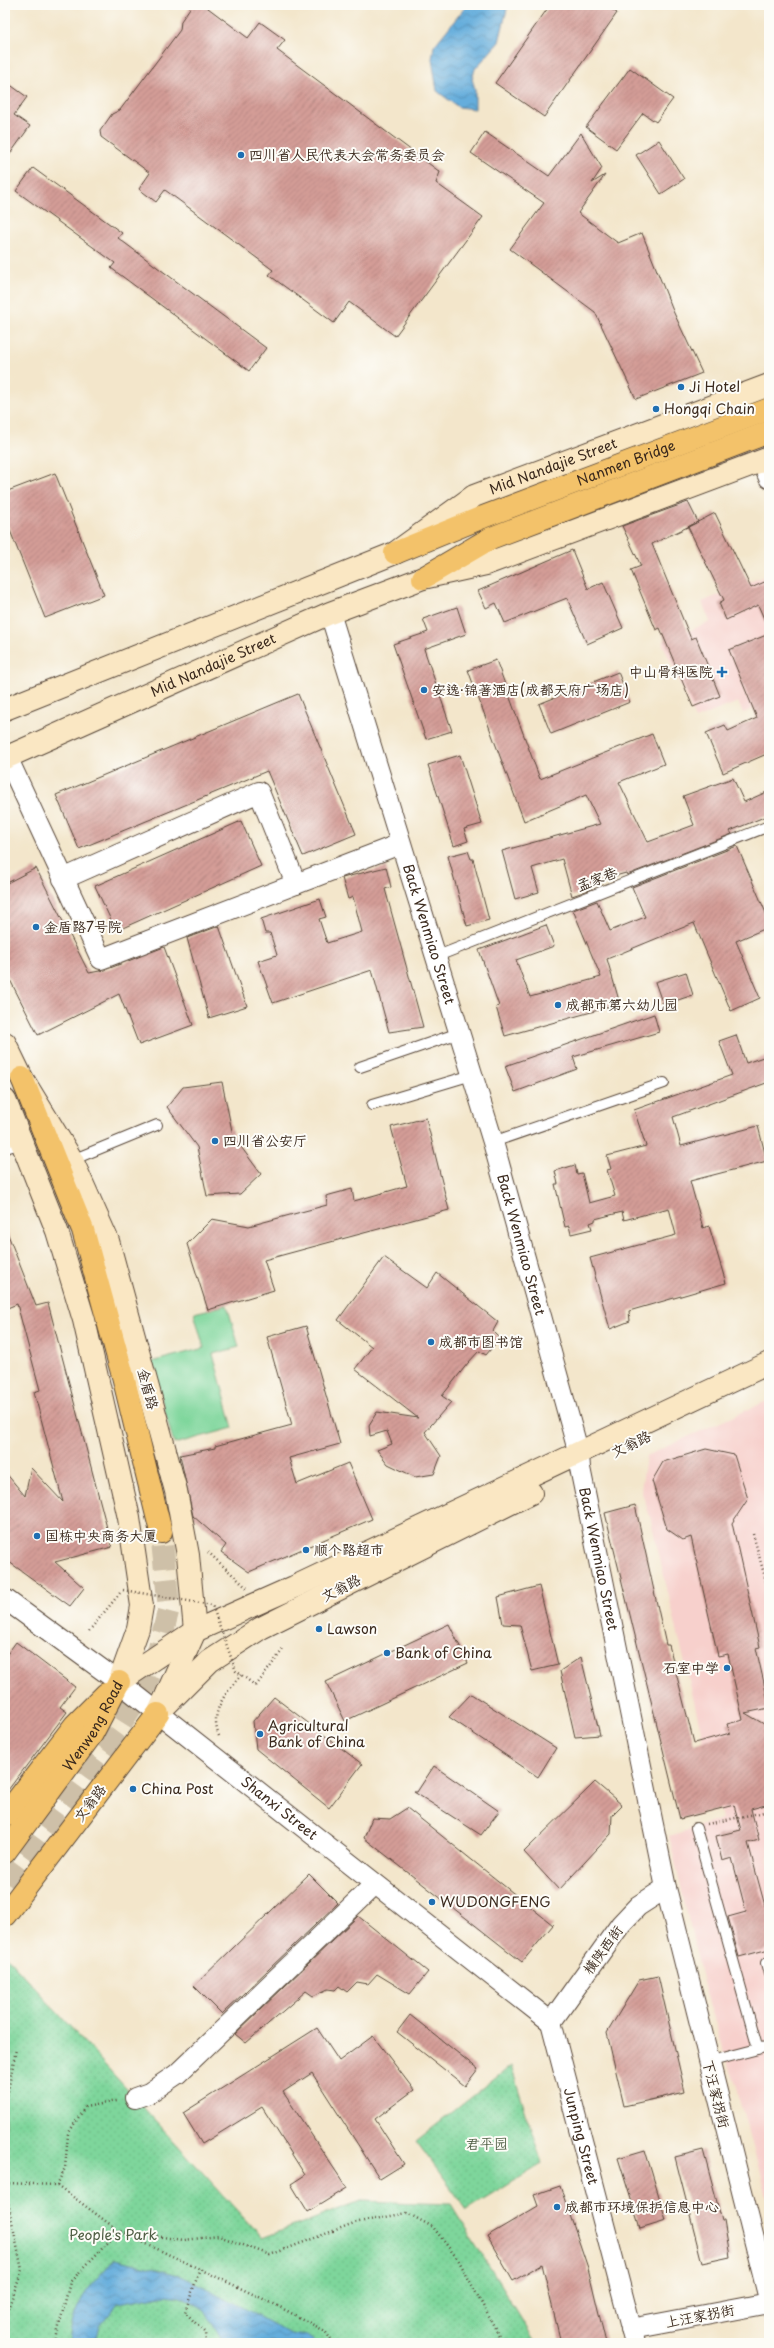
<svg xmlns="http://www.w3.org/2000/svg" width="774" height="2348" viewBox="0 0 774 2348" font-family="'Playpen Sans','LXGW WenKai TC',sans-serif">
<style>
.built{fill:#f7d0cc}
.grass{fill:#7ed69b;stroke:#5c805c}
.park{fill:url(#park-dots);stroke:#5c805c}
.water{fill:url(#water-waves);stroke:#506c7d}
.building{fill:url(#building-hatch)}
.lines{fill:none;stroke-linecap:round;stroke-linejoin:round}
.primary-tunnel{stroke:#cec0a8;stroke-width:22;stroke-dasharray:22 11;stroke-linecap:butt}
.lane-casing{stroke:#574638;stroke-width:12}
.street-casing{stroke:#574638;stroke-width:22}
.secondary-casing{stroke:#574638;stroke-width:24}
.primary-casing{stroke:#574638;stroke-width:24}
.path{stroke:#574638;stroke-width:2.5;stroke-dasharray:1 3;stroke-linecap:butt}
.lane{stroke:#fff;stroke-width:10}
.street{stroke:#fff;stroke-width:20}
.secondary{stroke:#fae7c3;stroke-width:22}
.primary{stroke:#f3c26a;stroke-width:22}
.path-bridge{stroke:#574638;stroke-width:2.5;stroke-dasharray:1 3;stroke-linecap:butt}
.poi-dot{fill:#1f6fb2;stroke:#fdfcf7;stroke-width:1.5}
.labels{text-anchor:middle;stroke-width:4;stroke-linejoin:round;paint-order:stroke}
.poi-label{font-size:14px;fill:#3b2a1e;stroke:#fdfcf7;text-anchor:start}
.street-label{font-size:14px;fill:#3b2a1e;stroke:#fdfcf7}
.park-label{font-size:14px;fill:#4f5e44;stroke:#fdfcf7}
</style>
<defs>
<pattern id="park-dots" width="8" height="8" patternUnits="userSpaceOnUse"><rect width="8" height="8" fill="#7ed69b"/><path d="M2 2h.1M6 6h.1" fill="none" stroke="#6eb885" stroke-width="1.8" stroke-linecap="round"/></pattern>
<pattern id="water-waves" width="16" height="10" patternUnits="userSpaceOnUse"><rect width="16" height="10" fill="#65addc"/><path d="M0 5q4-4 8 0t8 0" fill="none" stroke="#548db2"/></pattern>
<pattern id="building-hatch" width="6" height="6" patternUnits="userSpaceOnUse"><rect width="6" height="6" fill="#d49d97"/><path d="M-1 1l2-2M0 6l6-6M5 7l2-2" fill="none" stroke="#ad807b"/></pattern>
</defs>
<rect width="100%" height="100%" fill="#fdfcf7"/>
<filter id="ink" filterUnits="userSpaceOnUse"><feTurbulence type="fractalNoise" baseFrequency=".025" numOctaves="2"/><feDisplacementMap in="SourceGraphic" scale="8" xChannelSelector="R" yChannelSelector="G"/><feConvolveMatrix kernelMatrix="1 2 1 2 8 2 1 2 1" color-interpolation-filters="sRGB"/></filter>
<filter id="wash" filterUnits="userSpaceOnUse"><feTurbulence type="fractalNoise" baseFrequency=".012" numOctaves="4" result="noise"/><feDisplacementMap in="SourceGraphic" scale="16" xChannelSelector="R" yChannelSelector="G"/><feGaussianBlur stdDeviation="0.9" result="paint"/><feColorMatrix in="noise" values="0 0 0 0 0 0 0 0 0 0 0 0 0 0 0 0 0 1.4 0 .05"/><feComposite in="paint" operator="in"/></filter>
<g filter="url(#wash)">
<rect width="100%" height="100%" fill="#f3e6cb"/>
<g class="built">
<polygon points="769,574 769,702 743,713 738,702 695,719 662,642 710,622 702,602"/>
<polygon points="769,1400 769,2209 746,2120 704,1987 669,1836 722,1819 650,1517 641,1490 646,1456"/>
</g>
<polygon class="grass" points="227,1305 239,1347 213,1354 233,1428 174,1444 151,1362 204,1348 194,1313"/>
<g class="park">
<polygon points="5,1955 262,2238 361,2201 451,2204 536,2343 5,2343"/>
<polygon points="511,2066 542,2164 467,2210 416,2141"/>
</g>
<g class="water">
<polygon points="467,5 508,5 499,42 475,69 472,79 475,89 475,109 458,107 437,91 432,59 434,46"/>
<path d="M115 2259 179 2275 213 2291 291 2334 307 2336 317 2343H224L205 2310 181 2297 167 2295 118 2304 99 2327 94 2343H69C73 2303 88 2287 115 2259Z"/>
</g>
<g id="blocks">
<g class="building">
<polygon points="192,5 204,5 248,38 260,22 285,40 277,50 440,172 436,183 483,217 395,336 349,302 334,323 269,275 273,270 165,190 156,202 139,189 150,173 101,137 100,131 112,114 120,110 180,30 181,21"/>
<polygon points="550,5 605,5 617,13 544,117 495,83"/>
<polygon points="630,68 673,99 656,122 643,113 616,149 586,127"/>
<polygon points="5,81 27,97 14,115 30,126 5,161"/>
<polygon points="485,132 549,176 581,133 602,168 592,183 605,175 578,213 618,243 642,233 673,311 702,373 636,399 595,312 510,249 544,203 471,153"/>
<polygon points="659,140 684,179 661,194 636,155"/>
<polygon points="33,168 122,233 118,238 266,348 249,371 111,268 115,263 16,191"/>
<polygon points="55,473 104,595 45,618 5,518 5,492"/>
<polygon points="688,502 698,522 652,544 691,639 696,637 720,696 693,707 660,628 656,630 631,570 641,566 622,526"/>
<polygon points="715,513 751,588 769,580 769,630 758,605 726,620 719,603 724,600 688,527"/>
<polygon points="572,550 588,589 603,582 623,628 587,644 567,598 505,623 496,603 486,608 478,591"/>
<polygon points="457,607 466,634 424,649 452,731 426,739 393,644 428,632 423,619"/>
<polygon points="769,634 769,753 723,773 706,733 725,725 728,731 757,718 729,650"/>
<polygon points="496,660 540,779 652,734 664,764 619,782 648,842 694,825 683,796 733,778 744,802 769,791 769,815 730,831 732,834 627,875 626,873 590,883 592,889 572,896 562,859 532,868 539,892 515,899 502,851 600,824 586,795 524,821 468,670"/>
<polygon points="618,672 630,702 551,734 539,704"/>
<polygon points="298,694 356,834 303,856 267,771 79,849 56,795"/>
<polygon points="460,755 482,824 464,829 468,841 454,846 428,765"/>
<polygon points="241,821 261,866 116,931 95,886"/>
<polygon points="737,846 769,920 769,927 736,941 760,998 731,1011 694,923 607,959 620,1004 505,1036 496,1007 499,1006 479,950 546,925 554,946 516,960 530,997 601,977 573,910 597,901 610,931 645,917 632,887"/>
<polygon points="468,851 471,859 473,859 489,920 467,926 448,856"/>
<polygon points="386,867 391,887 385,889 423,1027 389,1032 372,970 273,1003 258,961 277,955 270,933 265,933 261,919 320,899 326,917 319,919 327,943 362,932 353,897 348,899 342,878"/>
<polygon points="36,868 89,973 105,970 164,947 193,1025 139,1045 119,994 38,1035 5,970 5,884"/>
<polygon points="219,926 247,1006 209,1018 187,938"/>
<polygon points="686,972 693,995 663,1005 655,982"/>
<polygon points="654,1014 659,1032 573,1057 577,1069 515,1092 505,1066"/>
<polygon points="736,1035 746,1063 769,1055 769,1082 673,1117 681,1146 758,1126 767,1161 690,1181 703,1228 709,1226 726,1283 629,1311 630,1321 610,1329 590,1258 676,1235 669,1208 624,1220 622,1212 595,1219 595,1221 590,1223 592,1229 571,1234 569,1226 565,1227 555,1184 558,1184 555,1171 575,1165 577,1174 582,1173 589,1203 615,1196 607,1170 611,1169 607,1156 646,1146 634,1110 732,1075 719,1041"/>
<polygon points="222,1082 233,1136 261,1174 240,1194 207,1196 197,1147 167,1107 183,1087"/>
<polygon points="426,1118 449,1210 264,1260 274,1290 208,1310 187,1244 212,1219 249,1226 327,1205 326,1196 352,1189 354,1201 407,1186 391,1127"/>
<polygon points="5,1227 36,1306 48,1303 112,1547 55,1562 84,1588 70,1606 5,1559 5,1472 25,1496 31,1468 63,1502 34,1392 40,1390 17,1304 5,1309"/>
<polygon points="384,1257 427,1288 437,1273 498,1322 493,1331 500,1338 486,1355 479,1351 468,1363 442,1396 451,1402 425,1432 441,1456 434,1474 415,1477 388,1464 377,1450 392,1444 387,1431 370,1436 369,1425 377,1412 418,1418 355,1369 372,1347 338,1320"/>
<polygon points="306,1326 340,1444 289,1458 297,1484 348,1463 372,1519 249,1572 221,1552 226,1545 193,1516 180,1455 215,1448 215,1446 292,1425 267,1337"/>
<polygon points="706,1449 734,1455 748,1499 732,1523 760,1647 756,1648 769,1705 769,1708 745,1713 769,1727 769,1804 751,1809 759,1840 748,1843 765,1906 769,1905 769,1949 739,1957 728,1917 746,1912 732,1858 722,1861 716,1836 741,1830 734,1805 680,1819 605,1513 635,1505 666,1645 669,1645 694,1743 730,1733 727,1724 743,1720 728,1654 718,1656 691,1537 683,1540 667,1529 652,1481 663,1462"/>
<polygon points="539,1586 558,1665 532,1671 520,1625 503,1624 498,1597"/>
<polygon points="449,1624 468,1663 345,1721 326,1682"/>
<polygon points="16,1642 75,1687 60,1707 67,1712 5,1794 5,1657"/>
<polygon points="581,1657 600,1735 575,1737 560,1671"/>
<polygon points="471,1694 556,1748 538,1777 449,1717"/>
<polygon points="274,1697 362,1764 329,1808 256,1749 253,1721"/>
<polygon points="434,1766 499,1811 481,1835 414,1792 417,1792"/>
<polygon points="595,1782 622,1805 612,1815 611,1834 559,1890 524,1852"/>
<polygon points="407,1808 553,1925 522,1962 364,1838 372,1818 390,1819"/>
<polygon points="309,1874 338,1903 222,2014 194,1986"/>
<polygon points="358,1916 428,1972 410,1994 377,1974 368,1984 357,1982 347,1992 339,1986 335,1990 328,1989 313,1996 306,1991 246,2043 235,2034"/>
<polygon points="658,1976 685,2092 624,2106 607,2033 639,1980"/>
<polygon points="410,2015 478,2069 465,2086 397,2032"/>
<polygon points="317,2028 339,2061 373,2036 414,2090 375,2119 404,2164 380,2179 312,2073 283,2092 347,2188 308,2212 291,2184 305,2175 262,2107 202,2144 183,2113"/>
<polygon points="645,2150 666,2220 640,2228 618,2158"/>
<polygon points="703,2150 722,2221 724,2221 730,2257 702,2263 675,2157"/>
<polygon points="560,2186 588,2268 606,2343 561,2343 542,2264 513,2281 487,2236 538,2206 534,2195"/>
</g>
</g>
</g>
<g filter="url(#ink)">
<use href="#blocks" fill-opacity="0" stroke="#574638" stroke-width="1"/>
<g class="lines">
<polyline class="primary-tunnel" points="5,1882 117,1730 146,1684 157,1655 169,1608 161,1532"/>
<g class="lane-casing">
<g id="lane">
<polyline points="435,957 769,826"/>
<polyline points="360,1067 459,1033"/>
<polyline points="372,1105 472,1075"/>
<polyline points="493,1142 664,1083"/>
<polyline points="72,1160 157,1125"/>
<polyline points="696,1828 758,2049"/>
<polyline points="769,1962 766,1963 769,1974"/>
<polyline points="708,2062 769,2046"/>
</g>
</g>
<g class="street-casing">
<g id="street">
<polyline points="762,461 769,478"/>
<path id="s1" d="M330 613 493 1142 579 1454 580 1468 666 1888 769 2299"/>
<polyline points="7,757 101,959 400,844"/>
<polyline points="63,879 259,792 296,884"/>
<polyline points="5,1143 21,1138"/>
<path id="s2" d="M5 1599 119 1682 551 2022"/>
<path id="s3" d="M551 2022 635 2343"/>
<polyline points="551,2022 621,1924 638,1906 666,1888"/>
<polyline points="135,2098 149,2093 177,2074 375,1884"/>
<polyline points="631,2329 769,2303"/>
</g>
</g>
<g class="secondary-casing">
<g id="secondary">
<path id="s4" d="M5 709 395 553 474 496 769 385"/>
<path id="s5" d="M5 758 330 613 423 578 486 564 769 458"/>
<polyline points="5,1043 22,1078 72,1160 108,1241 176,1491 188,1555 195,1631 158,1714"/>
<polyline points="5,1100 57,1231 84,1320 129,1518 142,1606 138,1629 119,1682"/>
<polyline points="119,1682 195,1631 294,1587 769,1363"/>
<polyline points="167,1704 210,1661 261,1628 531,1493"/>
</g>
</g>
<g class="primary-casing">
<g id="primary">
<path id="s6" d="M395 553 483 517 769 409"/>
<polyline points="423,578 491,538 769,432"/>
<polyline points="22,1078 83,1230 123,1376 161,1532"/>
<polyline points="5,1816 75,1725 106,1694"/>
<path id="s7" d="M5 1852 92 1734 119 1682"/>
<polyline points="5,1915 158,1714"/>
</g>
</g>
<g class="path">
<polyline points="753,1534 769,1592"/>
<polyline points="208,1552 247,1588"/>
<polyline points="89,1631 120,1593"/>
<polyline points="256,1686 284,1648"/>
<path d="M219 1736C209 1711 226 1693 241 1675"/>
<polyline points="707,1824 769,1811"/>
<polyline points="5,2107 16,2049"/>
<polyline points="5,2183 57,2185 119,2231 276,2305 325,2331 333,2343"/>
<polyline points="57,2185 65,2168 68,2134 85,2107 117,2101"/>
<polyline points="5,2188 22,2270 5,2317"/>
<polyline points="200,2269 185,2312 205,2333 206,2343"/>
<polyline points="55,2343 70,2282 119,2231 184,2240 219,2236 270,2255 354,2223 407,2213 433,2227 459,2261 503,2343"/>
</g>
<use href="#lane" class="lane"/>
<use href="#street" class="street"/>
<use href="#secondary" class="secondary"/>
<use href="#primary" class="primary"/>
<polyline class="path-bridge" points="123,1590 212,1605 236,1671 256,1686"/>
</g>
</g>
<g class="poi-dot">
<circle cx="241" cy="155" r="4"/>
<circle cx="681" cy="387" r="4"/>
<circle cx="656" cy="409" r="4"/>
<path d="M720 666h4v4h4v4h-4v4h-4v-4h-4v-4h4z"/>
<circle cx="424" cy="690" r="4"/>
<circle cx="36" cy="927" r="4"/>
<circle cx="558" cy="1005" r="4"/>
<circle cx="215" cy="1141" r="4"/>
<circle cx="431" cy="1342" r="4"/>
<circle cx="37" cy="1536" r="4"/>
<circle cx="306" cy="1550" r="4"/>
<circle cx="319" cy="1629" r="4"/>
<circle cx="387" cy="1653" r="4"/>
<circle cx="727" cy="1668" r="4"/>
<circle cx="260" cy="1734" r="4"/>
<circle cx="133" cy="1789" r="4"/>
<circle cx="432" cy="1902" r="4"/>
<circle cx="557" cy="2207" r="4"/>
</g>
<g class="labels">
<g class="poi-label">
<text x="249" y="160">四川省人民代表大会常务委员会</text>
<text x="689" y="392">Ji Hotel</text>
<text x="664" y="414">Hongqi Chain</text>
<text x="713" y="677" text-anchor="end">中山骨科医院</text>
<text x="432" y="695">安逸·锦著酒店(成都天府广场店)</text>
<text x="44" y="932">金盾路7号院</text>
<text x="566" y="1010">成都市第六幼儿园</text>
<text x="223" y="1146">四川省公安厅</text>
<text x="439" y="1347">成都市图书馆</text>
<text x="45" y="1541">国栋中央商务大厦</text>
<text x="314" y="1555">顺个路超市</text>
<text x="327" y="1634">Lawson</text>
<text x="395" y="1658">Bank of China</text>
<text x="719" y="1673" text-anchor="end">石室中学</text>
<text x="268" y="1731">Agricultural<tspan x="268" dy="16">Bank of China</tspan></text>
<text x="141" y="1794">China Post</text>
<text x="440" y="1907">WUDONGFENG</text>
<text x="565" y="2212">成都市环境保护信息中心</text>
</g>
<g class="street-label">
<text dy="5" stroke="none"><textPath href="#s6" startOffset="248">Nanmen Bridge</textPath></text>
<text dy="5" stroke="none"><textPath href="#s4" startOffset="602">Mid Nandajie Street</textPath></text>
<text dy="5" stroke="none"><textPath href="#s5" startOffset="228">Mid Nandajie Street</textPath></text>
<text transform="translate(597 879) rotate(-21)" y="5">孟家巷</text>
<text dy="5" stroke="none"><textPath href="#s1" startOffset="336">Back Wenmiao Street</textPath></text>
<text dy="5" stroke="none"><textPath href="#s1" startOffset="660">Back Wenmiao Street</textPath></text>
<text transform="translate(148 1389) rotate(75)" y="5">金盾路</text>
<text transform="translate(631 1444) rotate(-26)" y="5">文翁路</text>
<text dy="5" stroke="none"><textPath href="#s1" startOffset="984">Back Wenmiao Street</textPath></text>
<text transform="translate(341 1588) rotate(-27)" y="5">文翁路</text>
<text dy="5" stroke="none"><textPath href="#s7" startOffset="154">Wenweng Road</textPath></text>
<text transform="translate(90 1803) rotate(-53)" y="5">文翁路</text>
<text dy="5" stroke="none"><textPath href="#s2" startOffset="345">Shanxi Street</textPath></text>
<text transform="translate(603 1950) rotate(-54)" y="5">横陕西街</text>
<text transform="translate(716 2094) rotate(76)" y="5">下汪家拐街</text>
<text dy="5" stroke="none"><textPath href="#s3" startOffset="118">Junping Street</textPath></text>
<text transform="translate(700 2316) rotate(-11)" y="5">上汪家拐街</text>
</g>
<g class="park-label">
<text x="487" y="2149">君平园</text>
<text x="113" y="2240">People's Park</text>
</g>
</g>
<rect width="774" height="2348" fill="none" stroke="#fdfcf7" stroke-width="20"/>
</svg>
